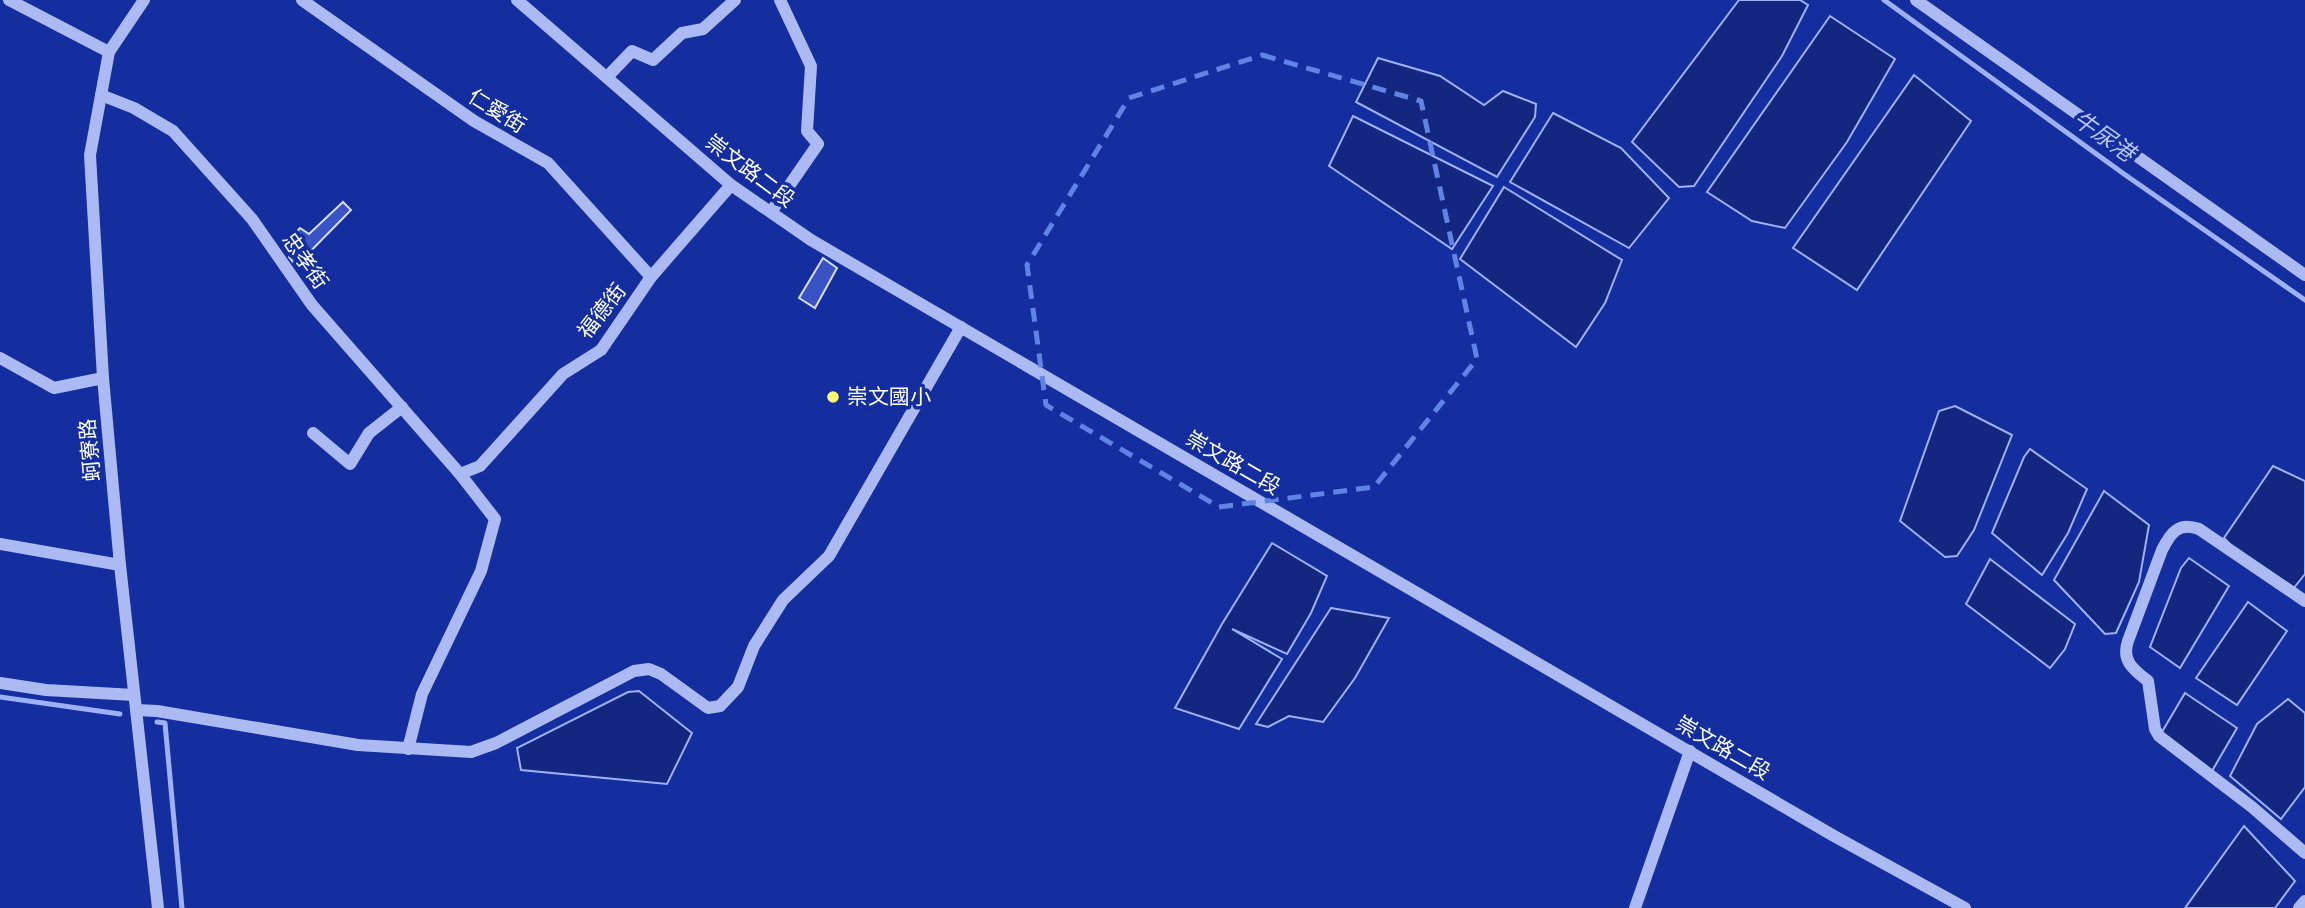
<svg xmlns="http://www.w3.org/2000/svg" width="2305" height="908" viewBox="0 0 2305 908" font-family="Rubik,'Noto Sans TC',sans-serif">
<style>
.water{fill:#142780;stroke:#9fb1f6;stroke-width:2}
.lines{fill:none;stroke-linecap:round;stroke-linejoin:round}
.stream{stroke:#9fb1f6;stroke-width:5}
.building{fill:#3953c4;stroke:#d5ddfd;stroke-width:2}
.minor{stroke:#acbaf4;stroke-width:12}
.marked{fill:none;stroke:#6183e4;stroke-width:5;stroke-dasharray:14 9;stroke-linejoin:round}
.poi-dot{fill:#fffa6f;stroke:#142d9f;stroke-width:2.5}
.labels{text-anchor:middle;stroke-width:7;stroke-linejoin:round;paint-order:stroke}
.street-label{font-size:21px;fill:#fff;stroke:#142d9f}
.poi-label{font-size:21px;fill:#fff;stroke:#142d9f;text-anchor:start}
.water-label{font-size:23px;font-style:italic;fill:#b9c6fa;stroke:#142d9f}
</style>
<rect width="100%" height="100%" fill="#142d9f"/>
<g class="water">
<polygon points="1739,0 1800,0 1808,5 1782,56 1694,186 1679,187 1632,142"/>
<polygon points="1830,16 1895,59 1847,142 1785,228 1752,221 1707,192"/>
<polygon points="1378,58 1440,76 1484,105 1503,91 1536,104 1535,117 1497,177 1356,102"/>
<polygon points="1914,75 1971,121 1857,290 1793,248"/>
<polygon points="1553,113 1621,148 1669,198 1629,248 1510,182"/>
<polygon points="1353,116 1493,186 1452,249 1329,166"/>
<polygon points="1504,187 1622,260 1605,303 1576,347 1460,259"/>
<polygon points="1955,406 2012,435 1974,530 1957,556 1945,557 1900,521 1939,411"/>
<polygon points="2030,449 2087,489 2068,533 2042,575 1992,533 2024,457"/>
<polygon points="2273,466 2305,481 2305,574 2293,589 2254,568 2224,538"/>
<polygon points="2104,491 2149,525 2139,582 2116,633 2105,634 2054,580"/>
<polygon points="1272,543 1327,576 1311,613 1287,654 1232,629 1282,659 1239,729 1175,708 1222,624"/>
<polygon points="2189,558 2229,586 2180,668 2150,647 2181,568"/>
<polygon points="1990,559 2075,624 2065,649 2050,668 1966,604"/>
<polygon points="2248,602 2287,631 2237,705 2196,678"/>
<polygon points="1331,608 1389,618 1355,678 1323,722 1289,716 1268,727 1256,724"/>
<polygon points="639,691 692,733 667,784 521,770 517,748 628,692"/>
<polygon points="2185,693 2237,728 2212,771 2159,737"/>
<polygon points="2288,699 2305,713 2305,787 2281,819 2230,776 2257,724"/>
<polygon points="2244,826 2295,881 2275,908 2185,908"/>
</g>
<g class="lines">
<g class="stream">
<polyline points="1884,0 2124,174 2305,300"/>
<polyline points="0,697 120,714"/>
<polyline points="157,722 165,723 182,908"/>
</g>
</g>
<g class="building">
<polygon points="343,202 351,210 296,266 289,257 291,253 284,245 300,228 309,234"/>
<polygon points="823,258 837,268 815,308 799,298"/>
</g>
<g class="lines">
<g class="minor">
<polyline points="9,0 109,52"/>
<polyline points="144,0 109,52 90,155 103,378 120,565 158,908"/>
<polyline points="302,0 474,121 548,163 651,277"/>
<polyline points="517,0 731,185 811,240 1834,836 1965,908"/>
<polyline points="1916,0 2305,275"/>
<polyline points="607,77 632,51 653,60 682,33 703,29 735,0"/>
<polyline points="101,95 134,108 173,131 252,219 312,305 460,474 495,519 481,571 422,694 408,749"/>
<polyline points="771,212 818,144 807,131 811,66 780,0"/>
<polyline points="0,358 54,388 103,378"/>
<polyline points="313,433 350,464 369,433 402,407"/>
<polyline points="460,474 480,466 563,374 601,350 651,277 731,185"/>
<polyline points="0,544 120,565"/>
<path d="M2305 601 2199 529C2179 522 2171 532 2162 550L2128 641C2121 661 2134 670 2148 681L2155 729 2159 736 2252 807 2305 853"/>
<polyline points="0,683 46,690 134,695"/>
<polyline points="136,710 157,711 358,745 471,752 496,743 634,671 649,669 661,674 708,708 720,706 738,687 754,646 783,600 829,556 961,327"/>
<polyline points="1635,908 1690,751"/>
<polyline points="2299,908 2305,901"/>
</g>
</g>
<path class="marked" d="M1262 55 1421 101 1477 359 1374 487 1219 507 1046 405 1027 265 1129 98Z"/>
<circle class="poi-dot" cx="833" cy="397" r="7"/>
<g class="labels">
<g class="street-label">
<text transform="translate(497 111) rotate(32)" y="7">仁愛街</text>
<text transform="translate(750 171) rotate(37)" y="7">崇文路二段</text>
<text transform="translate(305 261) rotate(55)" y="7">忠孝街</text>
<text transform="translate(602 311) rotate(-52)" y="7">福德街</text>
<text transform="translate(90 450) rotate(-95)" y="7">蚵寮路</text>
<text transform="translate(1233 463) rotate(30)" y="7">崇文路二段</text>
<text transform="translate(1723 748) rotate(30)" y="7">崇文路二段</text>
</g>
<g class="poi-label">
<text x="847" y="404">崇文國小</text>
</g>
<g class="water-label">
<text transform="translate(2104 136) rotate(35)" y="8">牛尿港</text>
</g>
</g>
</svg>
